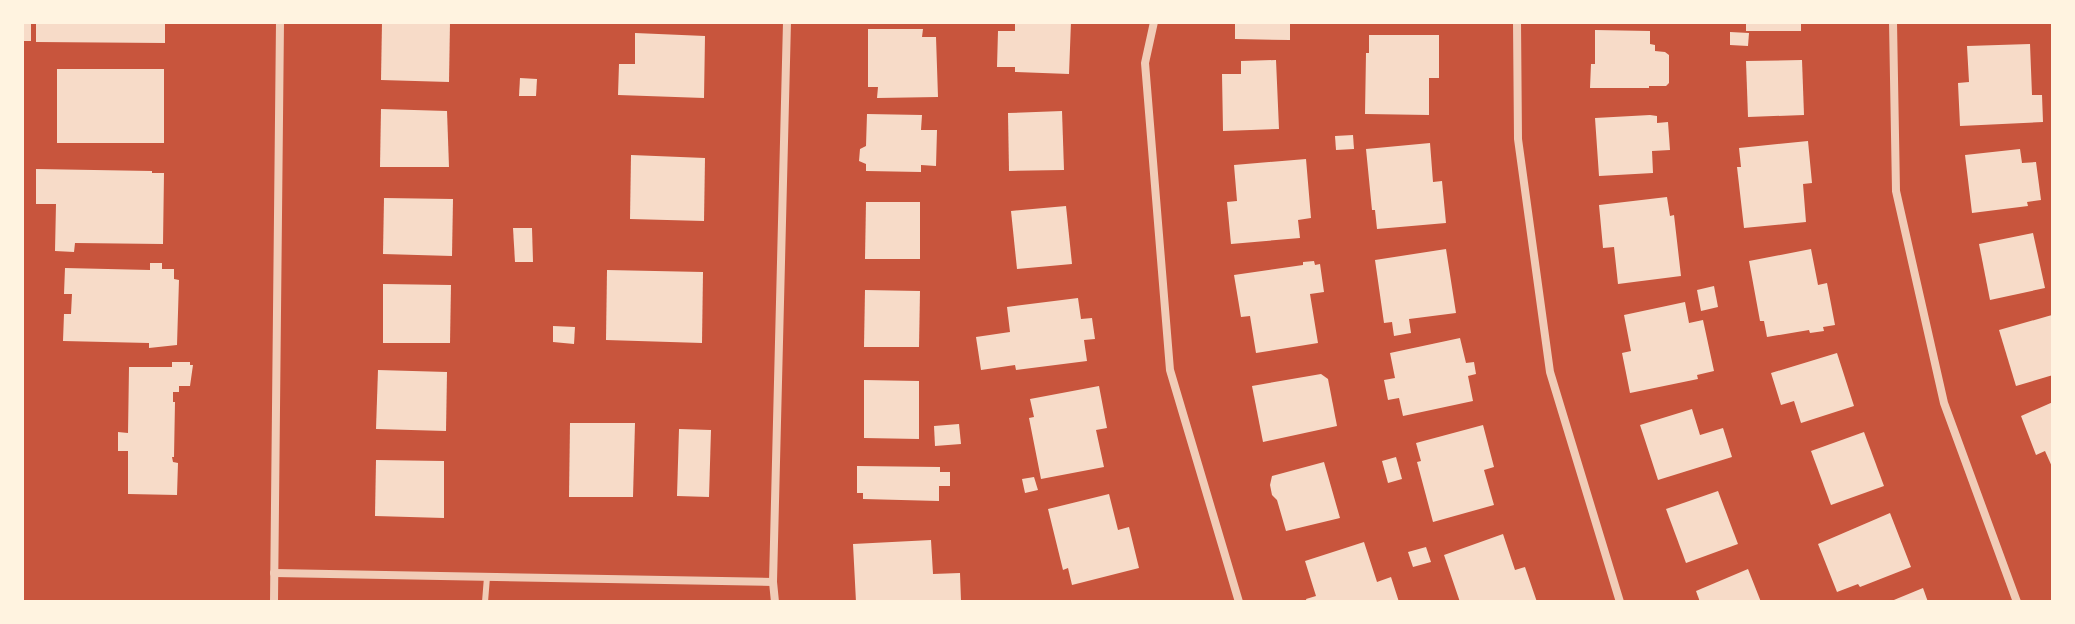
<svg xmlns="http://www.w3.org/2000/svg" width="2075" height="624" viewBox="0 0 2075 624" font-family="'Varela Round',sans-serif">
<style>
.building{fill:#f7dbc8}
.lines{fill:none;stroke-linecap:round;stroke-linejoin:round}
.service{stroke:#f1ccb7;stroke-width:6}
.minor{stroke:#f1ccb7;stroke-width:8}
</style>
<rect width="100%" height="100%" fill="#c8553d"/>
<g class="building">
<rect x="22" y="22" width="9" height="19"/>
<polygon points="36,22 165,22 165,43 36,42"/>
<polygon points="382,22 450,22 449,82 381,80"/>
<polygon points="1015,22 1071,22 1069,74 1015,72 1015,67 997,67 998,31 1015,31"/>
<polygon points="1235,22 1290,22 1290,40 1235,39"/>
<rect x="1746" y="22" width="55" height="9"/>
<polygon points="868,29 923,29 922,37 936,37 938,97 877,98 878,87 868,87"/>
<polygon points="1595,30 1650,31 1650,44 1655,45 1655,51 1665,52 1669,55 1669,83 1666,86 1649,86 1649,88 1590,88 1591,64 1595,64"/>
<polygon points="1730,32 1749,33 1748,46 1730,45"/>
<polygon points="635,33 705,36 704,98 618,95 619,64 635,64"/>
<polygon points="1369,35 1439,35 1439,78 1429,78 1429,115 1365,114 1366,53 1369,53"/>
<polygon points="2030,44 2032,95 2042,95 2043,122 1960,126 1958,83 1969,82 1967,46"/>
<polygon points="1276,60 1279,129 1223,131 1222,74 1241,74 1241,61"/>
<polygon points="1802,60 1804,115 1748,117 1746,61"/>
<rect x="57" y="69" width="107" height="74"/>
<polygon points="520,78 537,79 536,96 519,96"/>
<polygon points="381,109 447,111 449,167 380,167"/>
<polygon points="1062,111 1064,170 1009,171 1008,113"/>
<polygon points="867,114 922,115 921,130 937,130 936,166 921,165 921,172 866,171 866,164 859,161 860,149 866,146"/>
<polygon points="1650,115 1657,116 1657,123 1668,122 1670,150 1652,151 1653,173 1599,176 1595,118"/>
<polygon points="1353,135 1354,149 1336,150 1335,136"/>
<polygon points="1808,141 1812,183 1803,184 1806,222 1744,228 1737,167 1741,167 1739,148"/>
<polygon points="1430,143 1433,182 1442,181 1446,223 1377,229 1375,210 1372,210 1366,149"/>
<polygon points="2020,149 2022,163 2036,162 2041,200 2027,202 2028,206 1972,213 1965,155"/>
<polygon points="631,155 705,158 704,221 630,219"/>
<polygon points="1306,159 1311,218 1298,220 1300,238 1231,244 1227,202 1237,201 1234,165"/>
<polygon points="36,169 152,171 152,173 164,173 163,244 75,243 74,252 55,251 56,204 36,204"/>
<polygon points="1667,197 1670,216 1674,215 1681,276 1618,284 1614,247 1603,248 1599,205"/>
<polygon points="384,198 453,199 452,256 383,254"/>
<polygon points="866,202 920,202 920,259 865,259"/>
<polygon points="1066,206 1072,264 1017,269 1011,211"/>
<polygon points="513,228 532,228 533,262 515,262"/>
<polygon points="2033,233 2045,288 1990,300 1979,244"/>
<polygon points="1446,249 1456,313 1409,319 1411,333 1394,336 1392,322 1384,323 1375,260"/>
<polygon points="1811,249 1818,285 1827,283 1835,325 1823,327 1824,331 1810,333 1809,330 1767,337 1764,321 1760,321 1749,261"/>
<polygon points="1314,261 1315,265 1320,264 1324,292 1310,294 1318,343 1256,353 1250,316 1241,317 1234,275 1303,265 1303,262"/>
<polygon points="150,263 162,263 162,269 174,269 174,279 179,280 177,345 149,348 149,343 63,341 64,314 71,314 72,294 64,294 65,268 150,270"/>
<polygon points="607,270 703,272 702,343 606,340"/>
<polygon points="383,284 451,285 450,343 383,343"/>
<polygon points="1714,286 1718,307 1701,311 1697,290"/>
<polygon points="865,290 920,291 919,347 864,347"/>
<polygon points="1078,298 1081,319 1092,318 1095,339 1084,340 1087,361 1016,370 1015,365 981,370 976,337 1010,332 1007,307"/>
<polygon points="1685,302 1689,323 1703,320 1714,371 1697,375 1698,379 1630,393 1622,353 1631,351 1624,315"/>
<polygon points="2052,315 2053,375 2016,386 1999,330"/>
<polygon points="553,326 575,327 574,344 553,342"/>
<polygon points="1460,338 1466,363 1474,362 1476,374 1468,376 1473,401 1403,416 1399,398 1388,400 1384,380 1395,378 1390,353"/>
<polygon points="1837,353 1854,406 1801,423 1794,401 1781,405 1771,373"/>
<polygon points="172,362 190,362 190,365 193,365 190,386 179,386 179,392 173,392 173,402 175,402 174,457 172,457 173,462 178,463 177,495 128,494 128,451 118,451 118,432 128,433 129,367 172,367"/>
<polygon points="378,370 447,372 446,431 376,429"/>
<polygon points="1321,374 1328,379 1337,426 1263,442 1252,386"/>
<polygon points="864,380 919,381 919,439 864,438"/>
<polygon points="1099,386 1107,428 1096,430 1104,467 1041,479 1029,418 1034,417 1030,399"/>
<polygon points="2053,402 2053,469 2045,451 2036,455 2021,416"/>
<polygon points="1692,409 1700,435 1723,428 1732,457 1658,480 1640,425"/>
<polygon points="570,423 635,423 633,497 569,497"/>
<polygon points="959,424 961,444 935,446 934,426"/>
<polygon points="1483,425 1494,467 1484,470 1494,505 1433,522 1417,462 1421,461 1416,443"/>
<polygon points="679,429 711,430 709,497 677,496"/>
<polygon points="1864,432 1884,486 1831,505 1811,451"/>
<polygon points="1396,457 1402,479 1388,483 1382,461"/>
<polygon points="376,460 444,461 444,518 375,516"/>
<polygon points="1324,462 1340,518 1286,531 1277,500 1272,495 1270,485 1272,476"/>
<polygon points="857,466 940,467 940,472 950,472 950,486 939,486 939,501 863,499 863,493 857,493"/>
<polygon points="1034,477 1038,490 1025,493 1022,479"/>
<polygon points="1718,491 1738,544 1686,563 1666,509"/>
<polygon points="1109,494 1118,530 1129,527 1139,568 1072,585 1068,568 1063,570 1048,509"/>
<polygon points="1890,513 1911,567 1860,587 1858,584 1837,592 1818,544"/>
<polygon points="1503,534 1515,570 1525,567 1537,602 1460,602 1444,555"/>
<polygon points="931,540 933,574 960,573 961,601 856,602 853,544"/>
<polygon points="1364,542 1377,582 1391,577 1399,602 1307,602 1306,599 1316,596 1305,561"/>
<polygon points="1426,547 1431,562 1413,567 1408,552"/>
<polygon points="1748,569 1761,602 1700,602 1696,591"/>
<polygon points="1923,588 1928,602 1889,602"/>
</g>
<g class="lines">
<polyline class="service" points="485,602 487,577"/>
<g class="minor">
<polyline points="1154,22 1145,63 1170,370 1239,602"/>
<polyline points="1517,22 1518,139 1550,372 1620,602"/>
<polyline points="1893,22 1896,191 1944,403 2017,602"/>
<polyline points="274,573 773,582"/>
<polyline points="274,602 280,22"/>
<polyline points="775,602 773,582 787,22"/>
</g>
</g>
<rect width="2075" height="624" fill="none" stroke="#fff3e0" stroke-width="48"/>
</svg>
